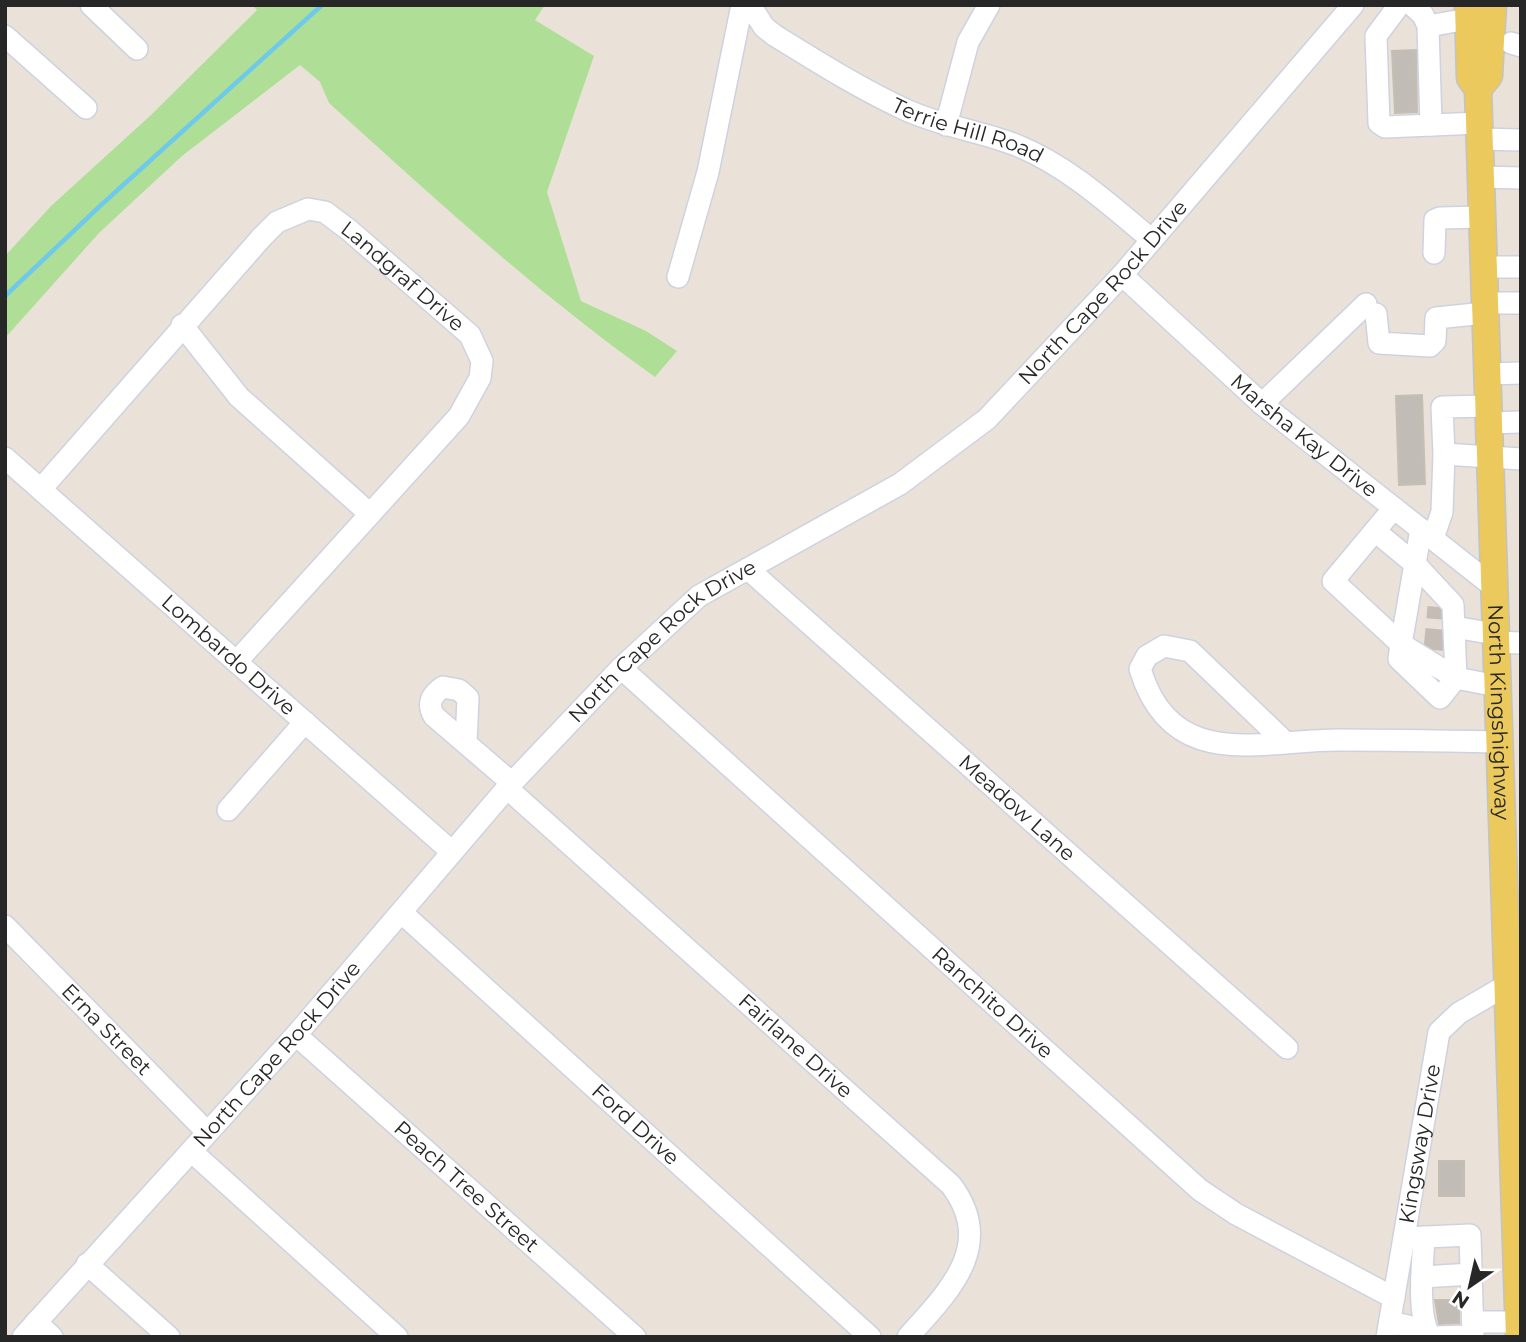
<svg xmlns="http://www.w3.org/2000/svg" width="1526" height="1342" viewBox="0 0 1526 1342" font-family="Montserrat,sans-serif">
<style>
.green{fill:#afdf96}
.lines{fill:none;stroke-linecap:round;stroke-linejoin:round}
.stream{stroke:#6ec9ea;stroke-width:4.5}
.building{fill:#c2bcb6;stroke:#c4beb3;stroke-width:2}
.minor-tunnel{stroke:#c3bdb5;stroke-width:21;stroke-dasharray:21 10;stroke-linecap:butt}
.minor-casing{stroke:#ced2e0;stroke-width:24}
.major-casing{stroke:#c3c3c3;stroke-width:29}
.minor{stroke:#fff;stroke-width:21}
.major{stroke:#ebc95c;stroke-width:26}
.labels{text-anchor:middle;stroke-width:7;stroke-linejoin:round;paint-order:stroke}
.street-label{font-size:21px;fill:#272727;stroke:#fff}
</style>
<rect width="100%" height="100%" fill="#eae2d9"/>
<path class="green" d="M252 5H545L535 20 594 56 547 192 581 301 646 331 677 351 655 377C539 295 434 198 329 103L320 82 300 65 182 156 99 233 5 338V256L51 206 151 115 257 10Z"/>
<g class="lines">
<polyline class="stream" points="5,296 100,206 322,5"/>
</g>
<g class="building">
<polygon points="1416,50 1417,112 1395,113 1392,51"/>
<polygon points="1422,395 1425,484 1399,485 1396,396"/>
<rect x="1439" y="1161" width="25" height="35"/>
<polygon points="1435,1300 1459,1300 1459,1323 1439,1324"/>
</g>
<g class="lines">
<polyline class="minor-tunnel" points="1434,650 1438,607"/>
<g class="minor-casing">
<g id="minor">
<polyline points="91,5 137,49"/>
<path id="s1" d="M750 5 764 27 774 35C816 61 859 88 904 109 940 126 980 131 1016 145 1068 166 1110 205 1152 240"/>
<polyline points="1399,5 1376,36 1379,123 1385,127 1479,123"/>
<polyline points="1412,5 1423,15 1428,26 1431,125"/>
<polyline points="1428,26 1468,19"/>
<polyline points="5,36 86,108"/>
<polyline points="1511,43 1521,46"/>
<polyline points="946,125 968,42 989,5"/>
<polyline points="1480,139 1521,140"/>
<polyline points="1481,177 1521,178"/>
<polyline points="1434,253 1435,220 1440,218 1482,217"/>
<polyline points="1484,267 1521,267"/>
<path id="s2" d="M1122 275 1262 404 1494 587"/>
<polyline points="678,277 708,172 742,5"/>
<polyline points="1485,303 1521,303"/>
<polyline points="1376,314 1379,343 1430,346 1435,341 1436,318 1485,313"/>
<polyline points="182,325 239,397 370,514"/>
<polyline points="1488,374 1521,373"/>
<polyline points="1262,404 1366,304"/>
<polyline points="1489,423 1521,422"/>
<polyline points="1444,454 1442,407 1489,406"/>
<path id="s3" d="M5 458 451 851"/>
<path id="s4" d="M41 489 262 237 277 222 308 209 325 212 349 230 470 335 482 361 480 378 459 416 238 660"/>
<polyline points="1394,508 1333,581 1401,644 1415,564 1453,605 1456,678 1497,686"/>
<polyline points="1375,531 1415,564 1421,529"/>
<polyline points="1433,538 1442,512 1444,454 1521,459"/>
<path id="s5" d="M748 569 1287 1048"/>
<polyline points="1454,627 1495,634"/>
<polyline points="1495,642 1521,643"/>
<polygon points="1401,644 1456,678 1440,698 1399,659"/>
<path id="s6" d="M621 668 1200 1190 1236 1214 1394 1298"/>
<path d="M466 743 468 698 459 690 443 687C431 695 427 704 434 716L512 783"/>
<path d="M1286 743 1190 651 1164 646 1147 656 1140 669C1172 773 1259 740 1338 740 1391 740 1445 741 1498 742"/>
<path id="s7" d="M507 788 951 1185C997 1246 948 1292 908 1337"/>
<polyline points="228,810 305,722"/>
<path id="s8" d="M402 913 870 1337"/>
<path id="s9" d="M5 926 207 1132"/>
<path id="s10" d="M296 1035 635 1337"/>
<polyline points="191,1151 397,1337"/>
<path d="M1424 1237C1423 1261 1416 1318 1431 1337"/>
<polyline points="1404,1238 1470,1235 1473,1337"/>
<polyline points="87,1264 169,1337"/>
<polyline points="1422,1277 1472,1274"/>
<polyline points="36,1322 52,1337"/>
<polyline points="1390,1322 1408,1326 1413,1337"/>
<polyline points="1474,1322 1518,1322"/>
<path id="s11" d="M23 1337 296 1035 507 788 621 668 699 596 900 484 987 419 1122 275 1353 5"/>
<path id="s12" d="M1387 1337 1439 1032 1459 1013 1507 985 1521 988"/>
<polyline points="1431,1337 1473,1336"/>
</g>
</g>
<g class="major-casing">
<g id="major">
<path id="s13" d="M1468 5 1470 78 1478 89 1519 1337"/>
<polyline points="1478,89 1489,76 1493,5"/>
</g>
</g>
<use href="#minor" class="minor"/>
<use href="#major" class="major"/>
</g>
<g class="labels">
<g class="street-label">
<text dy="7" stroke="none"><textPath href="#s1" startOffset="256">Terrie Hill Road</textPath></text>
<text dy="7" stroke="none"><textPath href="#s4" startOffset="508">Landgraf Drive</textPath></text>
<text dy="7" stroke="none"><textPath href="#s11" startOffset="1514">North Cape Rock Drive</textPath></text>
<text dy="7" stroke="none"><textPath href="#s2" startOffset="243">Marsha Kay Drive</textPath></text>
<text dy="7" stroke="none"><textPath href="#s11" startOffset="947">North Cape Rock Drive</textPath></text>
<text dy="7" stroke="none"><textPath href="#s3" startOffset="298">Lombardo Drive</textPath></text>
<text dy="7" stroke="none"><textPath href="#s13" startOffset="710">North Kingshighway</textPath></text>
<text dy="7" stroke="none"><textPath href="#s5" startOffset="360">Meadow Lane</textPath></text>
<text dy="7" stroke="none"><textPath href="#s6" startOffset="500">Ranchito Drive</textPath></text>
<text dy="7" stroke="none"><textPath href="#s9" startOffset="145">Erna Street</textPath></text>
<text dy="7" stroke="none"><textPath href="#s7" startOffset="387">Fairlane Drive</textPath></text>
<text dy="7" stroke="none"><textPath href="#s11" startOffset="380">North Cape Rock Drive</textPath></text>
<text dy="7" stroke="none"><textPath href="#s8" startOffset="315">Ford Drive</textPath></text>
<text dy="7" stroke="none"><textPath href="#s12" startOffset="196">Kingsway Drive</textPath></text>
<text dy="7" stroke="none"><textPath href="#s10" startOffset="228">Peach Tree Street</textPath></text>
</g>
</g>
<rect width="1526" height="1342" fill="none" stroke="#272727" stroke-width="14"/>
<g transform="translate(1470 1286) rotate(214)" stroke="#ffffff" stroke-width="5" paint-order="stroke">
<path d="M0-5L12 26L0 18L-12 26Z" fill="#272727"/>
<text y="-10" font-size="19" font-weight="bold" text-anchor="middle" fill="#272727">N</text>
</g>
</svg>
